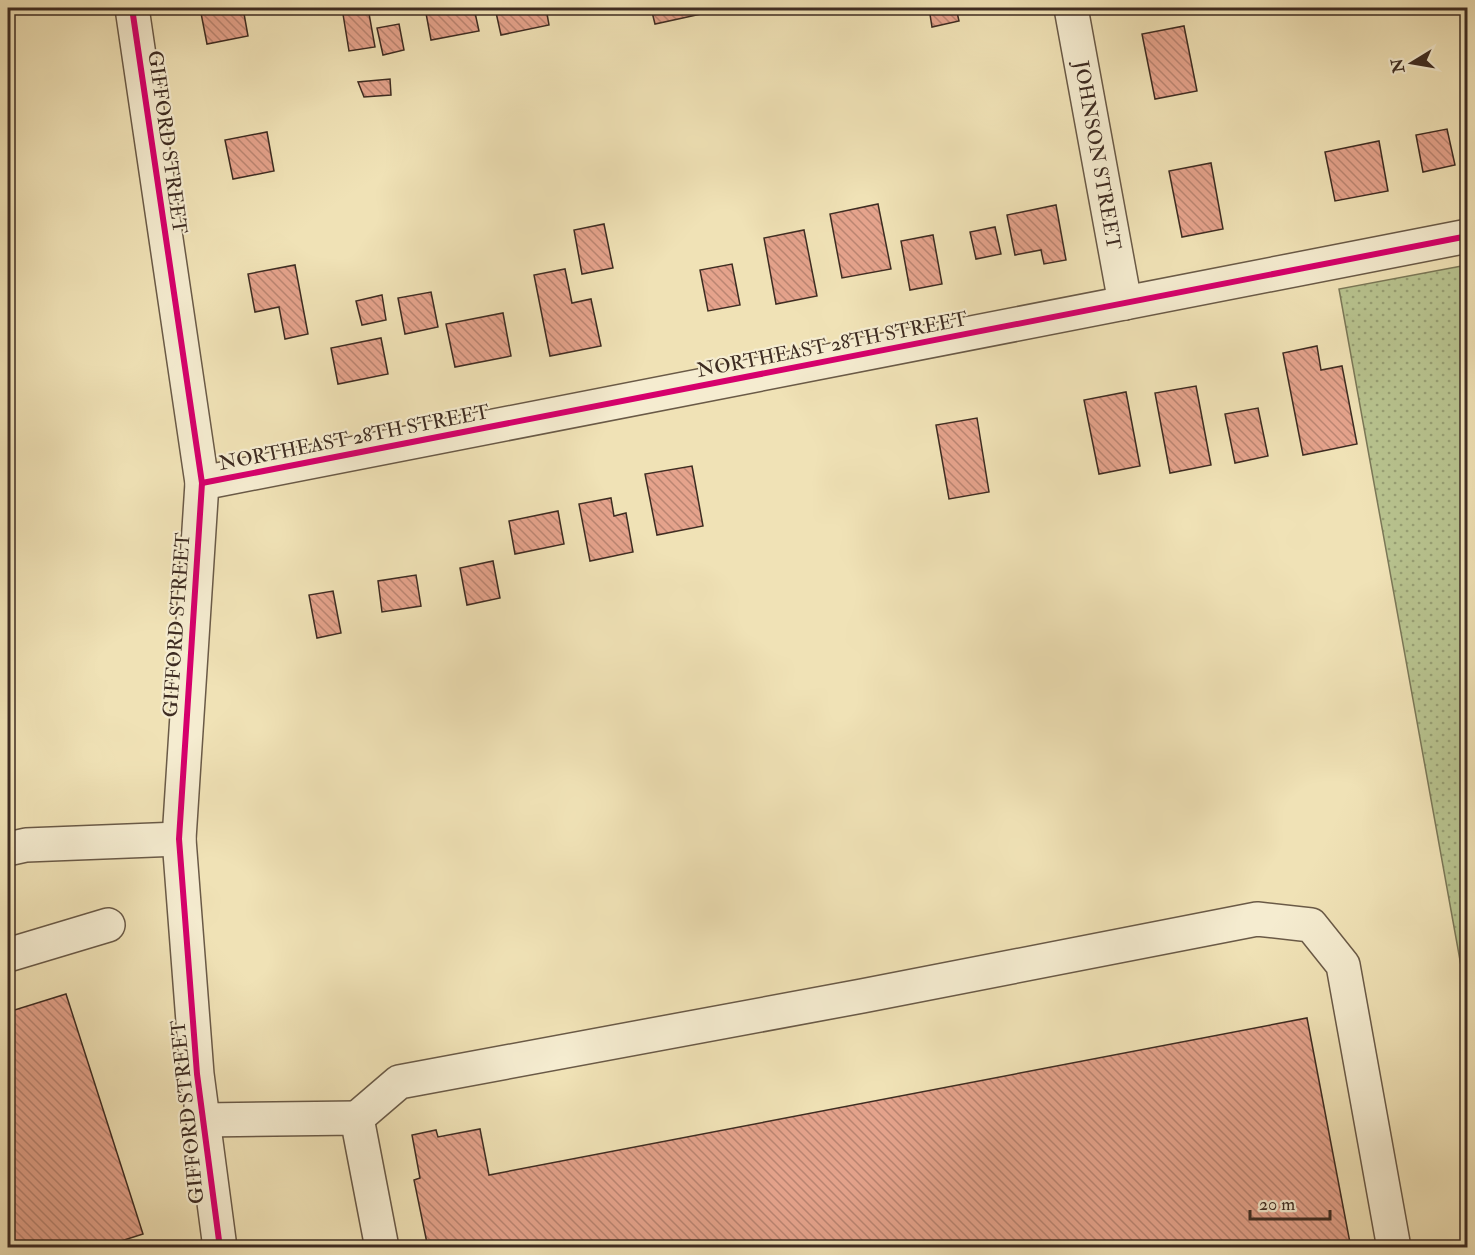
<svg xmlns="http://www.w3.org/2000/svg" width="1475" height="1255" viewBox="0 0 1475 1255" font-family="'IM FELL Double Pica',serif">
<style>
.park{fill:url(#park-dots);stroke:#7b7858;stroke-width:1.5}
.building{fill:url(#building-back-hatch);stroke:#3e2c22;stroke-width:1.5}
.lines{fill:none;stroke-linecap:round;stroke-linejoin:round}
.minor-casing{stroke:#6a5a47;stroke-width:36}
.minor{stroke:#f5ecd0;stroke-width:33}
.cycleway-casing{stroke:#f5ecd0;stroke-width:10}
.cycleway{stroke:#d6006c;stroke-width:6}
.labels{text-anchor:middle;stroke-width:4.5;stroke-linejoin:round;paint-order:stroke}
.street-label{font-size:20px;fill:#3e2c22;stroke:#f5ecd0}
</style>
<defs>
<pattern id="park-dots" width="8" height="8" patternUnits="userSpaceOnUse" patternTransform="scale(1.5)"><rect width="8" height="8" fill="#b8c38f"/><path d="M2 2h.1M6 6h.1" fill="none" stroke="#979f74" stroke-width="1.8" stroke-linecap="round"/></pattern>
<pattern id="building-back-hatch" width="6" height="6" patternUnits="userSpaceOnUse" patternTransform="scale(1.5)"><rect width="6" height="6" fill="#e5a38c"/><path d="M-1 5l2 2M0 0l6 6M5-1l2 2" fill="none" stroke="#bb8572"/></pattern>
</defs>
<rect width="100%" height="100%" fill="#f0e2b6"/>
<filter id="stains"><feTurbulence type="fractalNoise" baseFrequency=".00333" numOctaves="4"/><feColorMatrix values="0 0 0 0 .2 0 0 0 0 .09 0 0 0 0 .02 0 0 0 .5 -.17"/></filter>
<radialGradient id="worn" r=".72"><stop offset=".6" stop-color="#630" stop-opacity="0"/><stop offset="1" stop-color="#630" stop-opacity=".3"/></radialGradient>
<polygon class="park" points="1467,265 1468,265 1467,999 1339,289"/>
<g class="building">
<polygon points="200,8 243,8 248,36 207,44"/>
<polygon points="342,8 368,8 375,47 349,51"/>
<polygon points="425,8 474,8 479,31 431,40"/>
<polygon points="495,8 546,8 549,25 501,35"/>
<polygon points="651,8 714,8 715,11 655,24"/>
<polygon points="929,8 956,8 959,21 932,27"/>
<polygon points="399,24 404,50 383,55 377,28"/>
<polygon points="1184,26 1197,91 1155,99 1142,34"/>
<polygon points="390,79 391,95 364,97 358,82"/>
<polygon points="1447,129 1455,165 1423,172 1416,135"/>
<polygon points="267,132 274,171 233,179 225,140"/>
<polygon points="1379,141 1388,191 1335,201 1325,152"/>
<polygon points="1211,163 1223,229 1182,237 1169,171"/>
<polygon points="878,204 891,269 842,278 830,214"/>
<polygon points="1056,205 1066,260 1044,264 1041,250 1015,255 1007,215"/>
<polygon points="604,224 613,268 582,274 574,230"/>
<polygon points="995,227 1001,254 976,259 970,232"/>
<polygon points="804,230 817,296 776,304 764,238"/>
<polygon points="933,235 942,284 910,290 901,241"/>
<polygon points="732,264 740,305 708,311 700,270"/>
<polygon points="295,265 308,334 285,339 279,307 255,312 248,274"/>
<polygon points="565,269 572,303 591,299 601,346 550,356 534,275"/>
<polygon points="431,292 438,327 405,334 398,298"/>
<polygon points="382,295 386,320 362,325 356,301"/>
<polygon points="503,313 511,356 455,367 446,324"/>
<polygon points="381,338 388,374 338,384 331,348"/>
<polygon points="1317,346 1321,370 1342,366 1357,444 1303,455 1283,353"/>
<polygon points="1196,386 1211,465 1170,473 1155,393"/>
<polygon points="1126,392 1140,466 1099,474 1084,400"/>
<polygon points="1258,408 1268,456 1235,463 1225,414"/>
<polygon points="977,418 989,492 949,499 936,425"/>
<polygon points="692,466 703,526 657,535 645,474"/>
<polygon points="611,498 614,516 626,513 633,552 590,561 579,504"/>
<polygon points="558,511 564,544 515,554 509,521"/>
<polygon points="493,561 500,598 467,605 460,568"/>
<polygon points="416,575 421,606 382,612 378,581"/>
<polygon points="333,591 341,633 317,638 309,595"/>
<polygon points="66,994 143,1234 99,1248 8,1248 8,1012"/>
<polygon points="1307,1018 1351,1248 428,1248 414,1180 420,1178 412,1135 436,1130 438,1137 480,1129 489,1175"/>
</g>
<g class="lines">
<g class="minor-casing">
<g id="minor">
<polyline points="132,8 202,483 179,839 197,1074 220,1248"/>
<polyline points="1071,8 1125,303"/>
<polyline points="202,483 1468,236"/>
<polyline points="8,849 26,845 179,839"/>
<polyline points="8,955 108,925"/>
<polyline points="357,1118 399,1082 862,996 1257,919 1311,925 1343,965 1394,1248"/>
<polyline points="203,1120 357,1118 382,1248"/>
</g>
</g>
<use href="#minor" class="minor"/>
<g class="cycleway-casing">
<g id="cycleway">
<polyline points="132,8 202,483 179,839 197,1074 220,1248"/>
<polyline points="202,483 1468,236"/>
</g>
</g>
<use href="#cycleway" class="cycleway"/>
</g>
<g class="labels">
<g class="street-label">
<text transform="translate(168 142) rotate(82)" y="7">GIFFORD STREET</text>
<text transform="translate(1098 155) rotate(80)" y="7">JOHNSON STREET</text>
<text transform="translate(832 344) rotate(-11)" y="7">NORTHEAST 28TH STREET</text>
<text transform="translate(354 437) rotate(-11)" y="7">NORTHEAST 28TH STREET</text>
<text transform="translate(176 625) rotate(-86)" y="7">GIFFORD STREET</text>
<text transform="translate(187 1112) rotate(-96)" y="7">GIFFORD STREET</text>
</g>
</g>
<rect width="1475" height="1255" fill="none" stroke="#f0e2b6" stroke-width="30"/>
<rect x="9" y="9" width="1457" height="1237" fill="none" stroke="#3e2c22" stroke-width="3"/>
<rect x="15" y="15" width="1445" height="1225" fill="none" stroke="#3e2c22" stroke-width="1.5"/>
<g transform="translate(1412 63) rotate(259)" stroke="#f5ecd0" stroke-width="4.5" paint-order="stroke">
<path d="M0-4.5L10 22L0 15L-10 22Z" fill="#3e2c22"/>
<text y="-9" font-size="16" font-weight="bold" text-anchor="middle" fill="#3e2c22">N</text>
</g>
<path d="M1250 1210v9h80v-9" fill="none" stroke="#3e2c22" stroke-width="3"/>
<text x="1259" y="1210" font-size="18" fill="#3e2c22" stroke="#f5ecd0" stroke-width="4.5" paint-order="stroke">20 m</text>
<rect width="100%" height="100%" filter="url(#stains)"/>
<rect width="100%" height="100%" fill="url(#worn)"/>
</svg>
